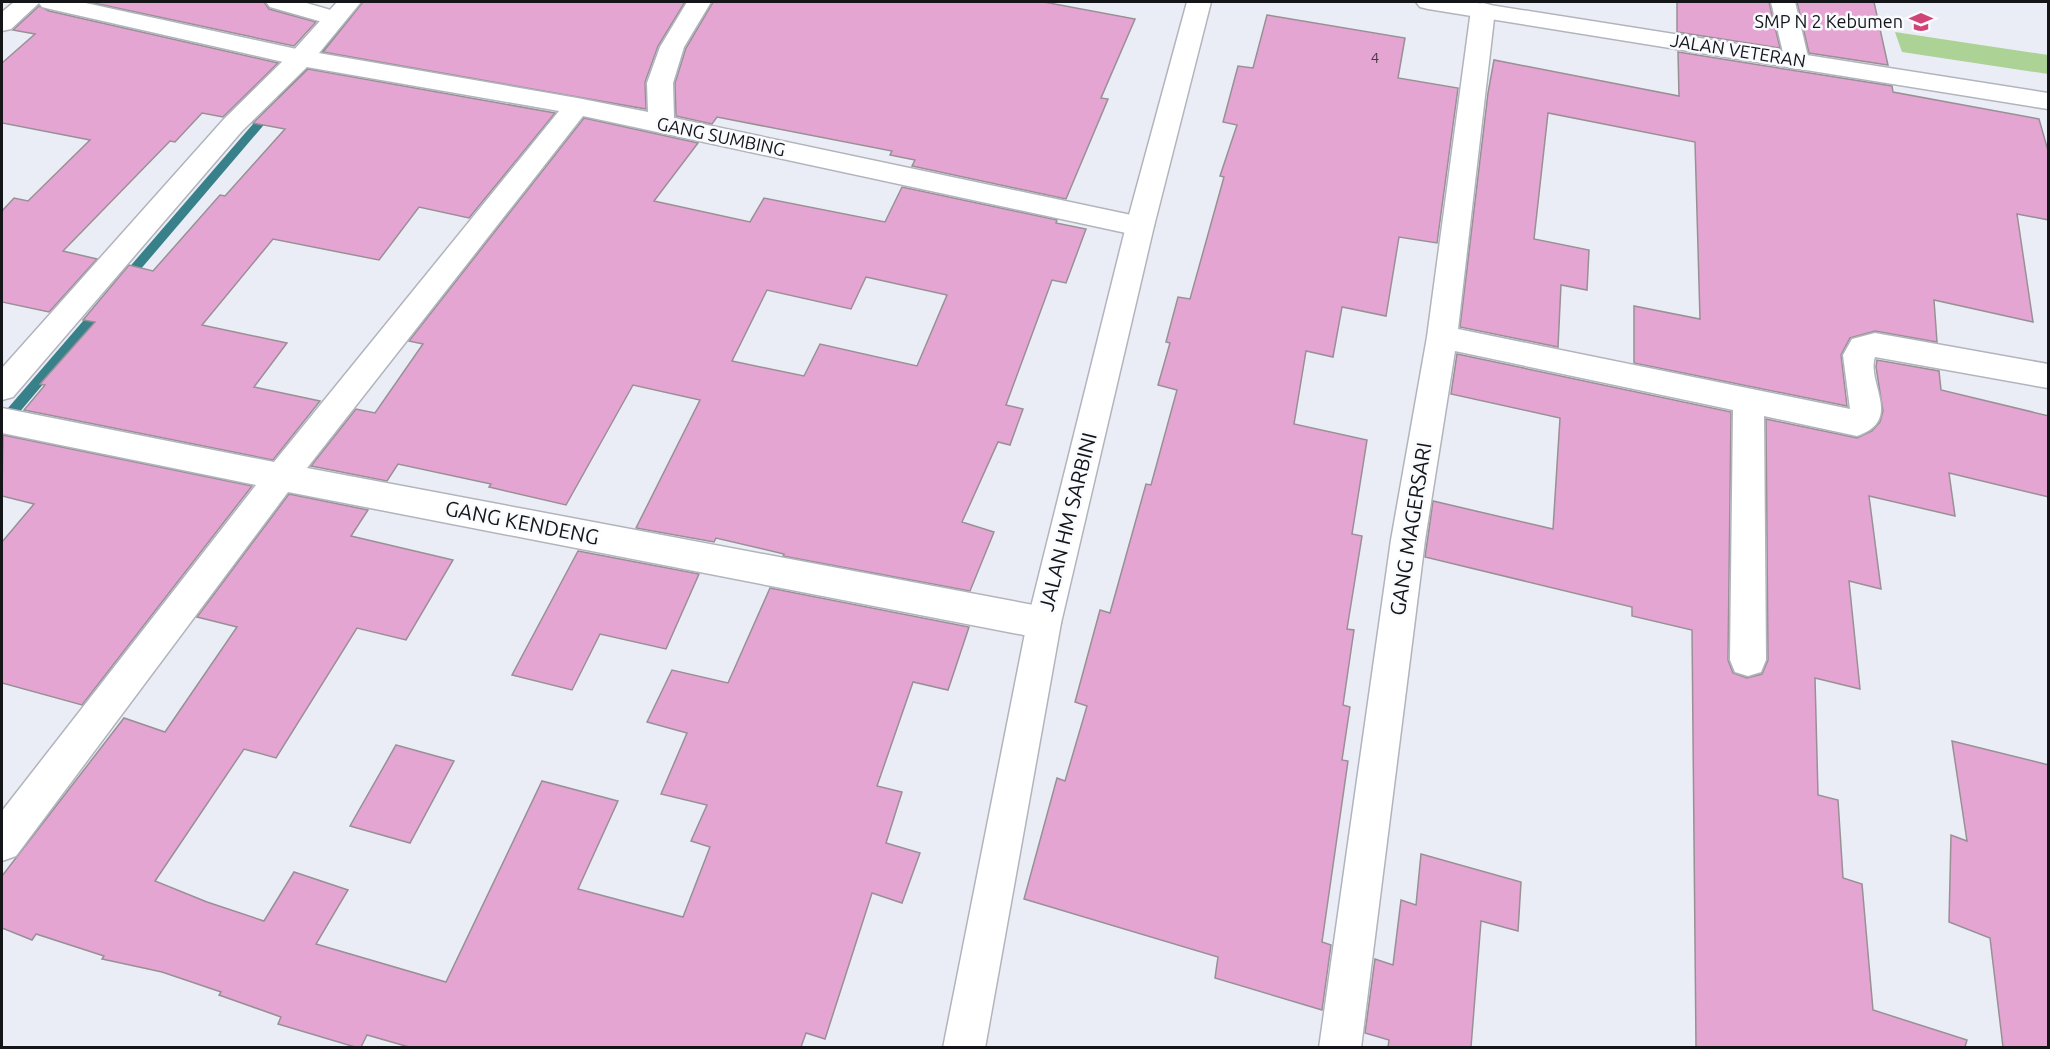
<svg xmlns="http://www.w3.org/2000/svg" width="2050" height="1049" viewBox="0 0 2050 1049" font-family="Ubuntu,sans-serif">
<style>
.green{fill:#acd295}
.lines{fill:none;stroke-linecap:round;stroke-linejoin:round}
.stream{fill:#38818a;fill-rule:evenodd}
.building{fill:#e5a5d2;stroke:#989095;stroke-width:1.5;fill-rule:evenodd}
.street-casing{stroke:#b2b4bd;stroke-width:3}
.secondary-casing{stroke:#b2b4bd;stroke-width:3}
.street{fill:#fff;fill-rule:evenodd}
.secondary{fill:#fff;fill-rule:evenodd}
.labels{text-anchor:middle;stroke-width:5;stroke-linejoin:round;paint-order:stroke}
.far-number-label{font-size:15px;fill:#483946}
.far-poi-label{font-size:18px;fill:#141518;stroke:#fafbfe;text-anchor:end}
.far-street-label{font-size:18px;fill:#141518;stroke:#fafbfe}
.street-label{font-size:21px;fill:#141518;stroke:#fafbfe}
</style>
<rect width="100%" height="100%" fill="#eaedf6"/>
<polygon class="green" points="1895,32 2048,55 2048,74 1902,52"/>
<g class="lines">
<g class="stream">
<polygon points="362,2 372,2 286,98 278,98 278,94"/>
<polygon points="270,108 275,111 274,113 128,284 120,284 118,281 120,278 266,109"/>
<polygon points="100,304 106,309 104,312 7,427 2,428 2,415 96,306"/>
</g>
</g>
<g class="building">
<polygon points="89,2 264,2 269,9 316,22 294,46"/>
<polygon points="363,2 685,2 658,46 645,82 646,109 323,52"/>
<polygon points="713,2 1044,2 1135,19 1101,98 1108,99 1066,199 912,166 915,160 890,155 892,151 717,117 712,124 676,116 675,83 686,48"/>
<polygon points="1677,2 1769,2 1780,48 1677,32"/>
<polygon points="1797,2 1874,2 1888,65 1809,53"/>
<polygon points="39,6 49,11 278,63 223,117 202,113 175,142 170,141 63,251 97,259 49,312 2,302 2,211 14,198 28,201 90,140 2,123 2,63 35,34 13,30"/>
<polygon points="1267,15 1405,38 1398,78 1458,88 1437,243 1399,237 1386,316 1342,307 1333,357 1306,351 1294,424 1367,440 1352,534 1362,536 1347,629 1354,630 1343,705 1350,707 1342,760 1348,761 1322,942 1331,945 1322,1010 1215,978 1218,957 1024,899 1057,778 1065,781 1087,706 1075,702 1100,610 1110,613 1146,484 1151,485 1177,390 1158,385 1170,343 1166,342 1178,297 1190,299 1224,177 1220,176 1237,125 1223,122 1238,66 1253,68"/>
<polygon points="1678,52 1892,86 1893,92 2039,119 2049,154 2049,220 2017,214 2033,322 1934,300 1937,342 1875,331 1850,338 1841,355 1847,406 1634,363 1634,306 1700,319 1695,142 1548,113 1534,239 1589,250 1587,290 1561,285 1558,347 1460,327 1488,93 1494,60 1679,96"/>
<polygon points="308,69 555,113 469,218 419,207 379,260 273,239 202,325 287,343 254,387 320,401 273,460 24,410 45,385 40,384 95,322 83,320 129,265 153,271 220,195 225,196 285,129 253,123"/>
<path d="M584 118 698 143 654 201 750 222 764 198 885 222 902 187 1057 220 1056 223 1086 229 1066 283 1052 280 1006 405 1023 409 1010 445 998 442 962 522 994 532 970 591 783 556 784 554 716 538 714 542 636 528 700 400 633 385 566 505 489 487 491 484 398 464 387 481 311 466 356 409 375 413 423 344 409 341ZM866 277 947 295 917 366 820 344 804 376 732 361 767 290 851 309Z"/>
<polygon points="1457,354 1731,412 1728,660 1733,673 1747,678 1762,674 1768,660 1766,419 1857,438 1872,431 1880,422 1883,411 1876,367 1877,360 1939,371 1941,390 2049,416 2049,497 1949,473 1955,516 1869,496 1881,589 1849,581 1860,689 1815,678 1818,795 1838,800 1843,878 1862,884 1873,1010 1967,1040 1965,1047 1696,1047 1692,630 1632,616 1632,607 1425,557 1433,501 1553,529 1560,418 1451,394"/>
<polygon points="3,435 252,486 82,705 2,683 2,542 34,504 2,496"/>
<polygon points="289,494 368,510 351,536 453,560 406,640 357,628 276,758 244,749 155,881 207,902 264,921 294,872 348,890 316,944 446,982 542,781 618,801 578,889 683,917 710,847 691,841 707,805 661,794 687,733 647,722 672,670 728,683 770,588 969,627 948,690 913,682 877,786 902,792 886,843 920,853 902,903 872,893 825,1039 806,1033 801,1047 409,1047 367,1035 361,1047 355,1047 278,1024 281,1017 219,995 221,992 162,972 102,959 104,956 36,934 32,940 2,928 2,876 124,718 165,732 237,627 197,617"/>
<polygon points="578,551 699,574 666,649 600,634 572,690 512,675"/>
<polygon points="1952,741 2049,765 2049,1047 2003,1047 1990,938 1949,922 1951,835 1967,841"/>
<polygon points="396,745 454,761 410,843 350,826"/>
<polygon points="1421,854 1521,882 1518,931 1481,921 1471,1047 1388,1047 1389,1040 1365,1033 1375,959 1393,965 1401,900 1416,905"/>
</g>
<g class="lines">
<g class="street-casing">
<g id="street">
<polygon points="14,2 81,2 301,50 577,98 648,112 647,83 660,47 687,2 711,2 684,47 673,83 674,118 1150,219 1154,226 1150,233 1140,236 583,116 307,468 1044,607 1056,612 1061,623 1056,634 1044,639 288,492 16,856 2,861 2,811 256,485 2,433 2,408 274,462 559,111 301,66 50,9 42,7 39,3 11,29 2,31 2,12"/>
<polygon points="266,2 303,2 341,13 345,18 341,23 333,25 270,7"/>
<polygon points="1771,2 1795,2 1809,61 1806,67 1797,69 1788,67 1785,61"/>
<path d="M1483 3 1491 5 1495 10 1458 329 1850 409 1843 355 1852 339 1875 333 2048 364V388L1875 357C1866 383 1904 420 1857 436L1764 416 1766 660 1761 672 1748 676 1735 672 1730 660 1733 410 1455 351 1425 540 1361 1048H1319L1391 540 1427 337 1471 10 1475 5Z"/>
</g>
</g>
<g class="secondary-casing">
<g id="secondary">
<polygon points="337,2 361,2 310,64 242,131 13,397 2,400 2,368 224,119 292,52"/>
<polygon points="1187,2 1211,2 1154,226 1061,623 985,1048 943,1048 1027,623 1126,226"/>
<polygon points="1416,2 1471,2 2048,93 2048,109 1428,9 1420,7"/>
</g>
</g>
<use href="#street" class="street"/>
<use href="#secondary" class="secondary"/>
</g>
<defs>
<g id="school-bare" transform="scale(1.8)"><path d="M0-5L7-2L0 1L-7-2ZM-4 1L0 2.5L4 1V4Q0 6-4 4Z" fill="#d04476" stroke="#fafbfe" stroke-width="2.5" paint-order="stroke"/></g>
</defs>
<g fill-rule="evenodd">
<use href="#school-bare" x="1921" y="22"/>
</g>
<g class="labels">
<g class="far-number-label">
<text x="1375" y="63">4</text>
</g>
<g class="far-poi-label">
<text x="1903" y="28">SMP N 2 Kebumen</text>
</g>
<g class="far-street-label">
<text transform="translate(1738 51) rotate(9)" y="6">JALAN VETERAN</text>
<text transform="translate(721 137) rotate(12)" y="6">GANG SUMBING</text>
</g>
<g class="street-label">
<text transform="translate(1068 522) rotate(-76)" y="7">JALAN HM SARBINI</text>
<text transform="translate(522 523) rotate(11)" y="7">GANG KENDENG</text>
<text transform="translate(1411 529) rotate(-81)" y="7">GANG MAGERSARI</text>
</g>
</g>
<rect width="2050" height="1049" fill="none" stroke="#141518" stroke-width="6"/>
</svg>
